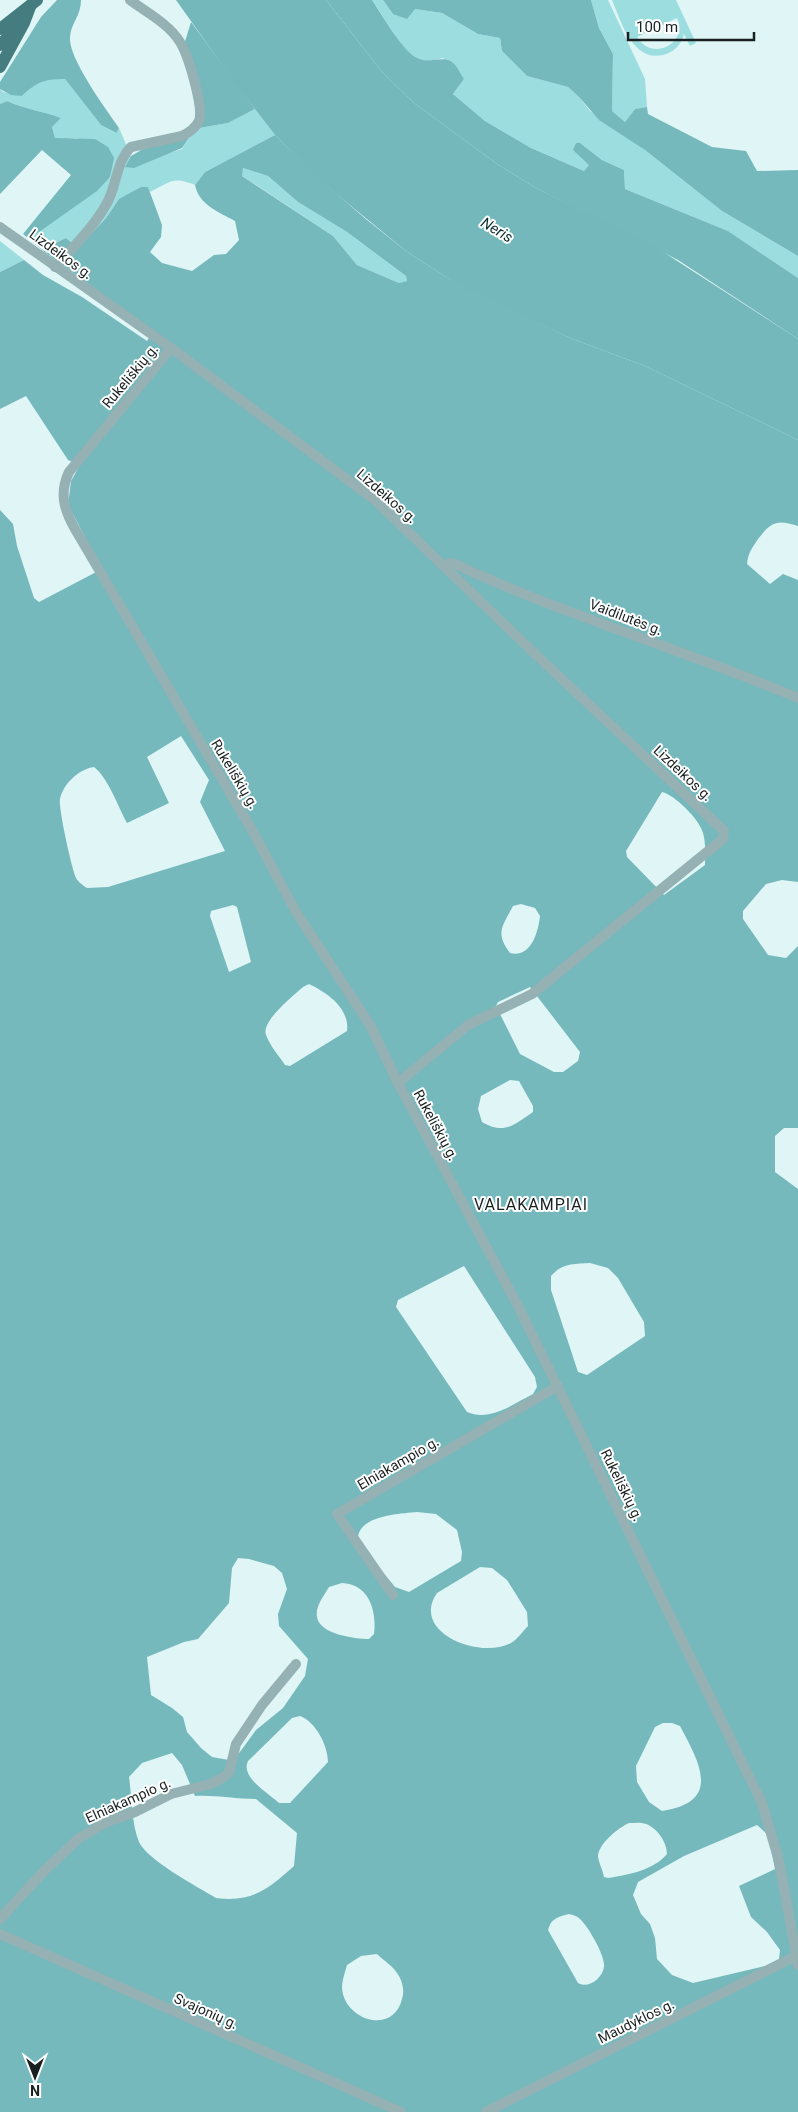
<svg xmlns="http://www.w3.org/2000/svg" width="798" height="2112" viewBox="0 0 798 2112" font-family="Roboto,sans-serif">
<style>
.green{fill:#9cdde0;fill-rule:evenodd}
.forest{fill:#75b9bc;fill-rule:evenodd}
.water{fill:#74b8bc}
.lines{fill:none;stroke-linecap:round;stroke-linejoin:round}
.minor{stroke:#95b1b3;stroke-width:10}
.major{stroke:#457c7f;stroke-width:12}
.labels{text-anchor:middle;stroke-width:4;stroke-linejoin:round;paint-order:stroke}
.street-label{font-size:14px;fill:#182020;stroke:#fff}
.water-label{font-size:15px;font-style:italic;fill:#0c3031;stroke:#fff}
.quarter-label{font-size:16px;letter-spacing:1px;fill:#182020;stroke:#fff}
</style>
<rect width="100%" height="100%" fill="#dff5f6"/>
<g class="green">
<path d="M372 0H383L393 14 415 9 442 13 478 34 500 38 502 51 527 76 568 87 579 97 590 111 645 150 722 211 798 256V278L728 231 625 189 624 170 602 160 580 143 589 165 584 171 531 148 485 121 453 94 464 79 443 58C434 60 424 63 415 58 402 50 382 14 372 0Z"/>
<polygon points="591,0 608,0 645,79 647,107 635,109 625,122 612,111 613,54 599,28"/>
<path d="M612 0H676L696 43 690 46 684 34C681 45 674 52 663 55 632 62 621 21 612 0ZM677 18C689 42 653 63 637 37Z"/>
<path d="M50 79H65L101 125 115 133 119 128 131 156 125 167 182 149 189 138 199 128 228 123 255 109 275 135 205 172 195 185C172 176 171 182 150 192L148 187 119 199 106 218 78 248 66 238 45 248 43 251 29 239 110 177 111 170 77 138 60 140 55 138 52 127 61 118C43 111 24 109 7 101L0 104V89L3 92 22 96 36 84Z"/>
<polygon points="243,168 268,176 298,202 347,232 406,276 407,281 399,283 357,265 333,236 241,175"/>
<polygon points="0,241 24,260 0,272"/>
</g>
<g class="forest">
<path d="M57 0H81C81 16 71 23 70 37 68 58 106 109 119 128L116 133 101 125 65 79C44 79 37 82 22 96L11 95 0 89V82L41 17Z"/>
<path d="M326 0H372C381 13 403 52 417 58 430 65 446 52 456 66 459 70 461 75 464 79L453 94 485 121 531 148 584 171 589 165 573 150 576 143H580L602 160 624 170 625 189 728 231 798 278V339L678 260 534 187 497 164 414 103 382 72Z"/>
<polygon points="383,0 591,0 599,28 613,54 612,111 625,122 635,109 647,107 648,114 712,147 746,151 757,171 798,170 798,256 722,211 645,150 599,120 579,97 568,87 527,76 502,51 500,38 478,34 442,13 415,9 407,19 393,14"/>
<polygon points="191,22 255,109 228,123 199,128 184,45"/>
<path d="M7 101C24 109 43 111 61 118L52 127 55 138 95 139 108 147 114 158 110 177 97 191 29 239 23 234 71 175 42 150 0 194V104Z"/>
<path d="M275 135 318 178 367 220 406 251 446 277 570 338 645 366 798 440V526C777 519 771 522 758 539 752 548 748 553 747 564L770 584 783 574 798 580V882L782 880 766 884 743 911V919L768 955 786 958 798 946V1128H784L775 1136V1172L798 1189V2112H0V510L13 524 17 546 34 598 39 602 102 569 68 505 71 481 80 465 68 460 26 396 0 409V272L24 260 43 275 82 297 147 341 153 331 43 251 45 248 66 238 78 248 106 218 119 199 141 187H148L162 225 161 237 150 252 162 263 192 271 214 255 226 254 239 240 235 221C219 212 199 205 195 185L205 172ZM243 168 268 176 298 202 347 232 406 276 407 281 399 283 357 265 333 236 242 176ZM181 736 209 780 200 802 225 851 108 887 87 888C84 886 78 882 76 878 72 870 58 807 60 799 63 784 79 769 94 767 108 778 118 806 127 823L169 803 147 757ZM662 792C675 795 700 820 703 833 706 843 705 855 705 865L664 895 627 857 626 851ZM521 904 535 908 540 916C538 933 531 958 510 953 495 933 502 927 513 906ZM233 905 237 907 251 962 229 972 210 916 211 911ZM309 984C328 993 350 1009 347 1031L290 1066 285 1065C279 1056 270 1046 266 1035 261 1021 293 996 303 987ZM530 987 580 1052 578 1061 563 1072H554L520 1054 496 1006 498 1002ZM510 1080 519 1081 533 1106V1112C514 1125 504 1135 482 1122L478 1109 481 1096ZM590 1263 608 1268 618 1278 644 1322 645 1336 587 1375 578 1372 551 1290V1276C562 1263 574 1264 590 1263ZM464 1266 535 1377 537 1387 533 1394C513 1404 490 1422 467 1412L396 1307 398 1300ZM417 1512 436 1514 457 1530 462 1552 461 1561 409 1592 395 1587 358 1542C355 1515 399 1514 417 1512ZM238 1558 249 1559 274 1566 282 1573 287 1589 278 1614 279 1626 308 1659 305 1676 283 1708 256 1730 237 1756 229 1760 212 1757 201 1748 187 1732 183 1717 172 1708 151 1695 147 1657 184 1642 198 1639 229 1603 232 1568ZM480 1567 492 1568 507 1580 527 1612 528 1626C523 1631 517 1640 511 1643 479 1660 410 1632 437 1593ZM342 1583C369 1584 377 1611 374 1634L369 1639C355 1639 319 1634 317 1617 315 1606 324 1596 329 1587ZM300 1716C316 1722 328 1746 328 1762L290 1803H279C268 1793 240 1777 248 1761L292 1718ZM663 1723H672L680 1726C699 1762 723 1802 662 1811L649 1802 637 1782 636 1766 655 1727ZM172 1753 182 1765 195 1796C216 1795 235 1799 256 1799L297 1833 294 1866C269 1888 253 1903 216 1898 198 1887 147 1860 139 1842 131 1822 132 1797 129 1777L142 1763ZM629 1823C634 1823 641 1822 646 1824 657 1828 667 1842 667 1854 654 1870 628 1875 608 1878L604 1877C603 1871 599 1863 598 1857 598 1844 618 1828 629 1823ZM757 1825 768 1835 775 1869 739 1886 751 1917 767 1932 780 1950 779 1959 765 1966 693 1983 672 1975 657 1959 655 1938 650 1924 641 1914 633 1895 638 1882 684 1856ZM569 1914C573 1915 577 1916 580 1919 588 1926 606 1957 604 1967 602 1979 588 1989 578 1983L548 1930C551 1918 558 1917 569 1914ZM377 1954C383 1960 393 1966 397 1973 402 1980 405 1990 402 1999 393 2036 344 2020 342 1988 342 1981 345 1972 347 1965L361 1956Z"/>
<polygon points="189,138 182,148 134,168 125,167 131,156 143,149"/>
</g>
<polygon class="water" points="176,0 326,0 382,72 414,103 497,164 534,187 654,246 798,339 798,440 645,366 570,338 469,290 446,277 406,251 318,179 275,135 235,83"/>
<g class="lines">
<g class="minor">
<polyline points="0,227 171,348 376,501 532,651 724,831 723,839 532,994 468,1025 398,1083"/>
<path d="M55 267C73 247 94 227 107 203 117 185 116 162 131 147L182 136C188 133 196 127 199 121 204 107 188 55 180 42 169 24 146 12 130 0"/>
<path d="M171 348 69 472C59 493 64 510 75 529L252 830 296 912 370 1025 398 1083 516 1302 762 1803 779 1861 798 1965"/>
<path d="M445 566 449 563 455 564C566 616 685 650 798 698"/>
<polyline points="393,1595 337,1514 558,1386"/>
<polyline points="0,1919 44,1871 79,1838 107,1822 135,1812 171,1794 211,1784 222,1778 229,1773 236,1744 262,1705 296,1664"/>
<polyline points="0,1934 401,2112"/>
<polyline points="486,2112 798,1955"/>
</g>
<g class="major">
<polyline points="0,29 37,0"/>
<polyline points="0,45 17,28"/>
<polyline points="0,67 24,23 30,7"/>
</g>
</g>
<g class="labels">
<g class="street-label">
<text transform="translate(61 254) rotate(36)" y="5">Lizdeikos g.</text>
<text transform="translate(130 376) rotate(-50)" y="5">Rukeliškių g.</text>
<text transform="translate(387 496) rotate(41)" y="5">Lizdeikos g.</text>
<text transform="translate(626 617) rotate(21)" y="5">Vaidilutės g.</text>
<text transform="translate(683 773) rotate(43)" y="5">Lizdeikos g.</text>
<text transform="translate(235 774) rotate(59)" y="5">Rukeliškių g.</text>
<text transform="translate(436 1125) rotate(62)" y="5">Rukeliškių g.</text>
<text transform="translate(398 1463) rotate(-30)" y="5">Elniakampio g.</text>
<text transform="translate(622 1485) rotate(64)" y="5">Rukeliškių g.</text>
<text transform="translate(128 1800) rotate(-24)" y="5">Elniakampio g.</text>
<text transform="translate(206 2011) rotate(24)" y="5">Svajonių g.</text>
<text transform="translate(636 2021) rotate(-26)" y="5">Maudyklos g.</text>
</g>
<g class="water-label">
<text transform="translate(497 230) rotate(31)" y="5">Neris</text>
</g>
<g class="quarter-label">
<text x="531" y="1210">VALAKAMPIAI</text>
</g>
</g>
<g transform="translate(35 2077) rotate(180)" stroke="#ffffff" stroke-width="4" paint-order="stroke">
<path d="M0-4L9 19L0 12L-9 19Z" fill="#182020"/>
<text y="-8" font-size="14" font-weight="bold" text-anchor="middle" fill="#182020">N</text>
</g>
<path d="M628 32v8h126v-8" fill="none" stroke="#182020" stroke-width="2.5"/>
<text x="636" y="32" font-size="15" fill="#182020" stroke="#ffffff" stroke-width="4" paint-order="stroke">100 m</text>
</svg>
